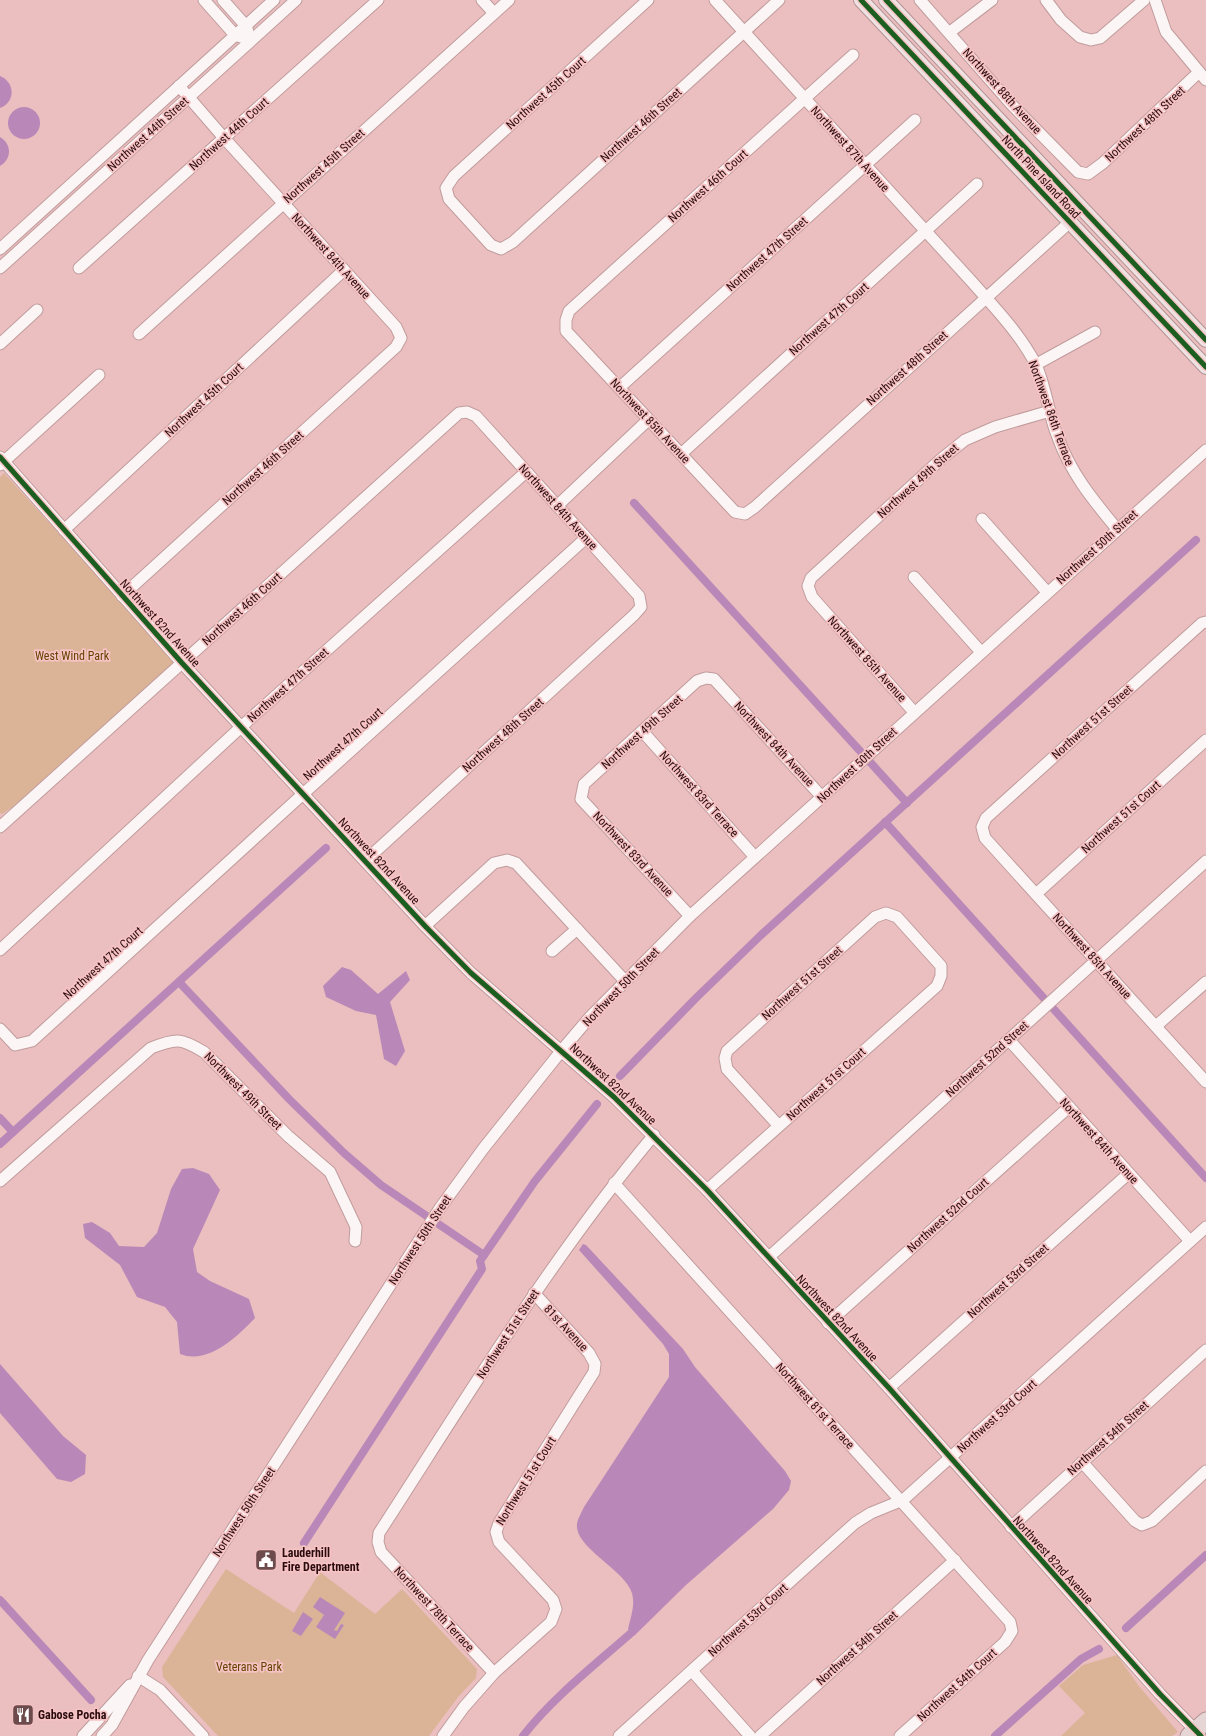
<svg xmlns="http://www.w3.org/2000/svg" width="1206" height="1736" viewBox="0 0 1206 1736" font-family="'Roboto Condensed',sans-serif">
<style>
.green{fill:#dbb498}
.water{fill:#b988b8}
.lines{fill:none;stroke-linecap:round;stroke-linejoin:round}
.canal{stroke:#b988b8;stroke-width:8}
.minor-casing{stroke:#c09c9d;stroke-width:13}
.major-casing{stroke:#b49394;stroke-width:16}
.highway-casing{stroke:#b49394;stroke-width:19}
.minor{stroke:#fcf5f5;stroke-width:11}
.major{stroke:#efe2e3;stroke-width:14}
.highway{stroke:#e6d5d5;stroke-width:17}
.cycleway-casing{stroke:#f6c2c3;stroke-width:8}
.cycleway{stroke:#1b5e20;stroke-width:5}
.labels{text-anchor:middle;stroke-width:3.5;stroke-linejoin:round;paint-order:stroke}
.street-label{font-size:12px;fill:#290b0e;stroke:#f6c2c3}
.park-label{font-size:12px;fill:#644300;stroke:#f6c2c3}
.poi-label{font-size:12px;font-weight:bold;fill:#290b0e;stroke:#f6c2c3;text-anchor:start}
</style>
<rect width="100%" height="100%" fill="#ebbebf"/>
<g class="green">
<polygon points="4,473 175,662 14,806 2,814 0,813 0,477"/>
<polygon points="226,1569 294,1613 320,1572 375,1614 402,1589 477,1669 476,1678 458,1697 429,1736 218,1736 163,1677 162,1667"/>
<polygon points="1117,1655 1138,1685 1178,1732 1172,1736 1061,1736 1085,1713 1059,1686 1083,1665"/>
</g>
<g class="water">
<path d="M0 76C15 82 16 102 0 108Z"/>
<circle cx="24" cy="123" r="16"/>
<path d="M0 137C12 144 12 159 0 166Z"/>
<polygon points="342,967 351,970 378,994 406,971 410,980 390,1002 405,1051 396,1066 384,1059 376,1015 356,1011 326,997 323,986"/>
<path d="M193 1168 209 1174 220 1190 193 1249 197 1272 210 1281 249 1299 255 1318C237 1337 208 1365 180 1354L177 1322 165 1307 137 1297 120 1265 85 1238 83 1224 92 1222 110 1233 119 1246 144 1247 157 1233 171 1189 182 1169Z"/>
<path d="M583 1244 586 1245 683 1349 695 1367 785 1471 791 1481 789 1490 773 1509 686 1585 634 1636 628 1629C630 1620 634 1609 633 1599 633 1574 580 1552 577 1528 576 1521 581 1514 584 1507L669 1377V1354L663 1344 579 1250Z"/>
<polygon points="0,1364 63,1436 86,1455 85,1474 71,1482 57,1479 0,1413"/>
<polygon points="320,1597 345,1613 334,1630 337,1631 341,1624 344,1625 335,1639 316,1627 324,1615 313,1607"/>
<polygon points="303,1612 313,1619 301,1636 292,1631"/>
</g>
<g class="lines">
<g class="canal">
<polyline points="634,503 861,752"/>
<polyline points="870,762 907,803"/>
<polyline points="885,822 1206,1178"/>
<polyline points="179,982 289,1099 344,1153 381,1185 484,1255"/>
<polyline points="620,1076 696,998 760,936 1196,540"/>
<polyline points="0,1118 13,1132"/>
<polyline points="0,1144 326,848"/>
<polyline points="304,1543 482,1269 480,1261 535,1181 597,1104"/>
<polyline points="0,1600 91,1700"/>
<polyline points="1126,1628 1206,1555"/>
<path d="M523 1736C551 1699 596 1664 631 1633"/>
<polyline points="995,1736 1081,1659 1099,1649"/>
</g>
<g class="minor-casing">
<g id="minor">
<polyline points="204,0 235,35 241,37"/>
<polyline points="223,0 246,26 248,32"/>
<polyline points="482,0 494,13"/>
<polyline points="648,0 454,176 446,188 449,199 491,245 501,249 513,242 779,0"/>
<path d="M715 0 973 283C995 308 1021 335 1036 365 1046 387 1048 412 1057 435 1070 472 1092 499 1117 529"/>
<polyline points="920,0 1011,104 1078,172 1088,174 1103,163 1199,72"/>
<polyline points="1046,0 1061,20 1080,37 1091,40 1100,38 1144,0"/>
<polyline points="1155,0 1166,32 1206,80"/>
<polyline points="950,32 992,0"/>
<polyline points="853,55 569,311 566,320 566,331 735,512 745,514 755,507 1070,222"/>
<polyline points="0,249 274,0"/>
<polyline points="0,268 296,0"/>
<polyline points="79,268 378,0"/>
<polyline points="139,334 509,0"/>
<polyline points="0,344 37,310"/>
<polyline points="1035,365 1095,332"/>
<polyline points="619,388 915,120"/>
<polyline points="681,454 977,184"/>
<polyline points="0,457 182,663 425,926 471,973 614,1097 707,1190 889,1388 1160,1694 1199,1734"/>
<polyline points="0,465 99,375"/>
<polyline points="557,506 648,420"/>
<polyline points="982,519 1047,592"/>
<polyline points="64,530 344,270"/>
<polyline points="914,577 981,652"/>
<polyline points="122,596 396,347 401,338 396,327 224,138 179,86"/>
<polyline points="1206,622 1202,623 986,818 982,827 985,838 1206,1082"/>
<polyline points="914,712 812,597 808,586 811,578 940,460 965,440 995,427 1050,411"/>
<polyline points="643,732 755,857"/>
<polyline points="0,827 459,413 467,412 476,416 639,596 641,607 634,615 365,861"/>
<polyline points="1036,894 1206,740"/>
<polyline points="690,916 581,799 584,784 697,681 706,678 714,679 822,797"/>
<polyline points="425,926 494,863 507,860 516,863 625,981"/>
<polyline points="0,950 241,727 526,472"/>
<polyline points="552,951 577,929"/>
<polyline points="1156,1026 1206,982"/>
<polyline points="0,1029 15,1045 32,1041 303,794 586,538"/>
<polyline points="1009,1040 1190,1241"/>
<path d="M0 1181 151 1048C176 1038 181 1038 204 1052L288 1136 330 1172 356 1227 355 1241"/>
<polyline points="614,1183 1010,1622 1012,1631 1005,1642 900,1736"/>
<polyline points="707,1190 937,986 941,976 941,966 897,917 886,913 875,917 727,1051 725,1058 727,1069 779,1126"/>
<polyline points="769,1257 1206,861"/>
<polyline points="828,1323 1069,1107"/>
<polyline points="889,1388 1128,1174"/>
<polyline points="1082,1462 1135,1521 1142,1525 1152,1521 1206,1471"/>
<polyline points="1011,1527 1206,1350"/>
<polyline points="692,1671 750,1736"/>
<path d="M494 1673 381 1552 378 1542 379 1533C467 1397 550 1259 654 1135"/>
<polyline points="138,1676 160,1690 203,1736"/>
<polyline points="83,1736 130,1685"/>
<polyline points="102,1736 112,1725 148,1660 440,1208 483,1149 562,1050 590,1017 690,916 1206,450"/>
<polyline points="443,1736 464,1707 494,1673 551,1622 556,1609 553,1600 499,1542 496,1532 499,1523 594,1372 595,1364 589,1353 534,1293"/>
<polyline points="619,1736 855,1523 871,1513 903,1500 1206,1227"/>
<polyline points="760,1736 955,1560"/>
</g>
</g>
<g class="major-casing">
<g id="major">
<polyline points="861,0 1206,367"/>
<polyline points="886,0 1206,340"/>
</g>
</g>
<g class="highway-casing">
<polyline id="highway" points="1189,1736 1206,1721"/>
</g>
<use href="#minor" class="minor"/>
<use href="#major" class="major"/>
<use href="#highway" class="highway"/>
<g class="cycleway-casing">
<g id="cycleway">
<polyline points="861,0 1206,367"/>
<polyline points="886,0 1206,340"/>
<polyline points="0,457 182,663 425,926 471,973 614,1097 707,1190 889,1388 1160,1694 1201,1736"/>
</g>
</g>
<use href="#cycleway" class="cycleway"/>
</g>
<defs>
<g id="civic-square" transform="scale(1.15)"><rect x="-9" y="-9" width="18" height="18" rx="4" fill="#6d4a4c" stroke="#f6c2c3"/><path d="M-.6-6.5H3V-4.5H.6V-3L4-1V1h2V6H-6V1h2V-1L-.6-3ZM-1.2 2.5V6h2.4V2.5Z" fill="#fff"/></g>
<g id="restaurant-square" transform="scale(1.15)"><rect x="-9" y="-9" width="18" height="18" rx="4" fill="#6d4a4c" stroke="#f6c2c3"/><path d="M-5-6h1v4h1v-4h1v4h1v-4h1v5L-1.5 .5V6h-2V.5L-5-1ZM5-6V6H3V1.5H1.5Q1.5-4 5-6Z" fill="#fff"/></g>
</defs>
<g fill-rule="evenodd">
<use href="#civic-square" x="266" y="1560"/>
<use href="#restaurant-square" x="23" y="1715"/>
</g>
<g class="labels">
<g class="street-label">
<text transform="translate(1002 91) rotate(48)" y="4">Northwest 88th Avenue</text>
<text transform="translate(546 93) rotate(-42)" y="4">Northwest 45th Court</text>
<text transform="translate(1145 124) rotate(-43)" y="4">Northwest 48th Street</text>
<text transform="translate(641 125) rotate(-42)" y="4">Northwest 46th Street</text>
<text transform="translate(148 134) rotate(-42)" y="4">Northwest 44th Street</text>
<text transform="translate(229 134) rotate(-42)" y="4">Northwest 44th Court</text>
<text transform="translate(850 149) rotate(48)" y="4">Northwest 87th Avenue</text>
<text transform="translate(324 166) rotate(-42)" y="4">Northwest 45th Street</text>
<text transform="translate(1041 177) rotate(47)" y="4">North Pine Island Road</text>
<text transform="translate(708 186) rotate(-42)" y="4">Northwest 46th Court</text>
<text transform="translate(767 254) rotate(-42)" y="4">Northwest 47th Street</text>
<text transform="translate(331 256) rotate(48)" y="4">Northwest 84th Avenue</text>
<text transform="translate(829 319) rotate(-42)" y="4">Northwest 47th Court</text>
<text transform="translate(907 368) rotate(-42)" y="4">Northwest 48th Street</text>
<text transform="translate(204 400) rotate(-43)" y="4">Northwest 45th Court</text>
<text transform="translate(1051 413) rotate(70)" y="4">Northwest 86th Terrace</text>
<text transform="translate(650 421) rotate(47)" y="4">Northwest 85th Avenue</text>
<text transform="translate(263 468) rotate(-42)" y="4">Northwest 46th Street</text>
<text transform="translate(918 481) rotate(-42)" y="4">Northwest 49th Street</text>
<text transform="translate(558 507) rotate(48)" y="4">Northwest 84th Avenue</text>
<text transform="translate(1097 547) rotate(-42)" y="4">Northwest 50th Street</text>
<text transform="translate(242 609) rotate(-42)" y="4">Northwest 46th Court</text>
<text transform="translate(160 623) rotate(48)" y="4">Northwest 82nd Avenue</text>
<text transform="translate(867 659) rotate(48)" y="4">Northwest 85th Avenue</text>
<text transform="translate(288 685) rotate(-42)" y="4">Northwest 47th Street</text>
<text transform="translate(1092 722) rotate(-42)" y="4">Northwest 51st Street</text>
<text transform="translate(642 732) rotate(-42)" y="4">Northwest 49th Street</text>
<text transform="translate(503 735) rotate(-42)" y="4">Northwest 48th Street</text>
<text transform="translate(343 744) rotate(-42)" y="4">Northwest 47th Court</text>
<text transform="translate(774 744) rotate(47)" y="4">Northwest 84th Avenue</text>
<text transform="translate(857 765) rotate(-43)" y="4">Northwest 50th Street</text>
<text transform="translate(699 794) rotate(48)" y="4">Northwest 83rd Terrace</text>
<text transform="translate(1121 817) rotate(-42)" y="4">Northwest 51st Court</text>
<text transform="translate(633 854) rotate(47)" y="4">Northwest 83rd Avenue</text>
<text transform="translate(379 861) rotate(47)" y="4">Northwest 82nd Avenue</text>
<text transform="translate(1092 956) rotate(48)" y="4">Northwest 85th Avenue</text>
<text transform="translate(103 963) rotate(-42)" y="4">Northwest 47th Court</text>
<text transform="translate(802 983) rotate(-42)" y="4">Northwest 51st Street</text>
<text transform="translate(621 987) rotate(-46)" y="4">Northwest 50th Street</text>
<text transform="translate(987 1059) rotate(-42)" y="4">Northwest 52nd Street</text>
<text transform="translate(613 1084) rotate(43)" y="4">Northwest 82nd Avenue</text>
<text transform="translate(826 1084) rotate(-42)" y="4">Northwest 51st Court</text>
<text transform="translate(243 1091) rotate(45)" y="4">Northwest 49th Street</text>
<text transform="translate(1099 1141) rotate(48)" y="4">Northwest 84th Avenue</text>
<text transform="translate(948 1215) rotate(-42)" y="4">Northwest 52nd Court</text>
<text transform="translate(420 1240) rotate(-57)" y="4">Northwest 50th Street</text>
<text transform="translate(1008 1281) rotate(-42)" y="4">Northwest 53rd Street</text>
<text transform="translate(837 1318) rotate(47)" y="4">Northwest 82nd Avenue</text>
<text transform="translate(566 1328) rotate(47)" y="4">81st Avenue</text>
<text transform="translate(508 1334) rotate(-57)" y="4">Northwest 51st Street</text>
<text transform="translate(815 1406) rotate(48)" y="4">Northwest 81st Terrace</text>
<text transform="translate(997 1416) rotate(-42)" y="4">Northwest 53rd Court</text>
<text transform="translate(1108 1438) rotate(-42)" y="4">Northwest 54th Street</text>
<text transform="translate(526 1481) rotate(-58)" y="4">Northwest 51st Court</text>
<text transform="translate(244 1512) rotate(-57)" y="4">Northwest 50th Street</text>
<text transform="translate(1053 1560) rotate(48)" y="4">Northwest 82nd Avenue</text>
<text transform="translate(434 1609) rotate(47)" y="4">Northwest 78th Terrace</text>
<text transform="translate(748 1620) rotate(-42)" y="4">Northwest 53rd Court</text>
<text transform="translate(857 1648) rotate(-42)" y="4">Northwest 54th Street</text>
<text transform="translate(957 1685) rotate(-42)" y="4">Northwest 54th Court</text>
</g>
<g class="park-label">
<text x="72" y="660">West Wind Park</text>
<text x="249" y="1671">Veterans Park</text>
</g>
<g class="poi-label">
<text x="282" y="1557">Lauderhill<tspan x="282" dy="14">Fire Department</tspan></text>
<text x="38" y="1719">Gabose Pocha</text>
</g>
</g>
</svg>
